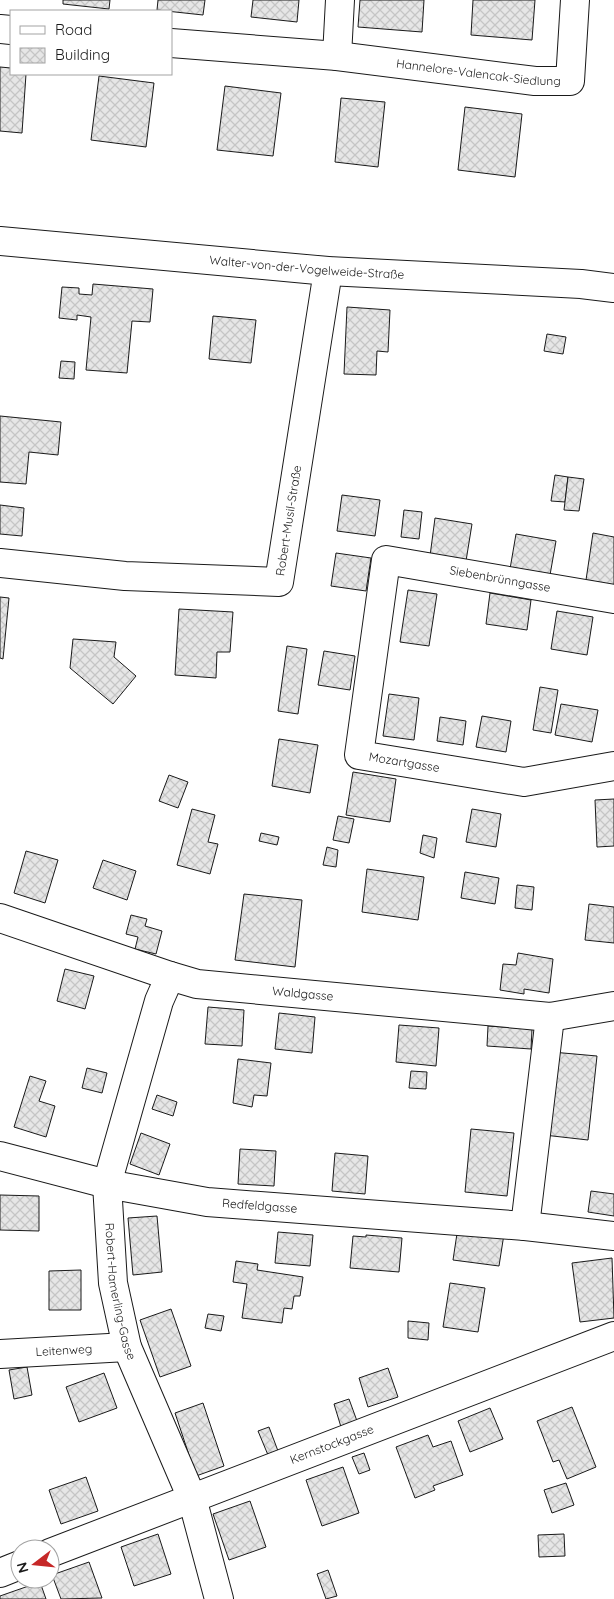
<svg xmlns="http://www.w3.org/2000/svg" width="614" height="1599" viewBox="0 0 614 1599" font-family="Quicksand,sans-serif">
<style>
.building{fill:url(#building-cross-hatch);stroke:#1a1a1a}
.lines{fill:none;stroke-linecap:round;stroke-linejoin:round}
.minor-casing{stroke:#1a1a1a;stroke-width:30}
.minor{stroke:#fff;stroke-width:28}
.labels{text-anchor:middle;stroke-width:4;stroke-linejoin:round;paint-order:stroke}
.street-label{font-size:12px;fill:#1a1a1a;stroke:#fff}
</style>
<defs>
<pattern id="building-cross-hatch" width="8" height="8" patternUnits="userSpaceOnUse" patternTransform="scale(1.25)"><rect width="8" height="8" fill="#e6e6e6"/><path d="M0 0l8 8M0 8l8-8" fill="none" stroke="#c5c5c5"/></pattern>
</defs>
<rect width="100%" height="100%" fill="#fff"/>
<g class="building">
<polygon points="63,0 110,0 109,9 63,4"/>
<polygon points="158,0 205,0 203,15 157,10"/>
<polygon points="253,0 299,0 297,22 251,17"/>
<polygon points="360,0 424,0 422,32 358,27"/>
<polygon points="473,0 535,0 532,40 471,35"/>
<polygon points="0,67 11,68 11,74 26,74 22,133 0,131"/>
<polygon points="99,76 154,83 146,147 91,140"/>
<polygon points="225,86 281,93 273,156 217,150"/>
<polygon points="341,98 385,102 378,167 335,162"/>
<polygon points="465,107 522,114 515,177 458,170"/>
<polygon points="93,284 153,289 150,322 132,321 127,373 86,370 91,317 77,315 77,320 59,318 62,287 79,288 79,294 92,295"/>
<polygon points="347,307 390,310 388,352 377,351 376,375 344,374"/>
<polygon points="213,316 256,320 251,363 209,359"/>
<polygon points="547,334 566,337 563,354 544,351"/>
<polygon points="61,361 75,362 74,379 59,378"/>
<polygon points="0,416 61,422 58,455 29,452 26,484 0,482"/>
<polygon points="555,475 568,477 565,502 551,501"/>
<polygon points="568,477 584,479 579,511 564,510"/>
<polygon points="342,495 380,500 375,536 337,531"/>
<polygon points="0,505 24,508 22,536 0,534"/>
<polygon points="404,510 422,512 419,539 401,537"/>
<polygon points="435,518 472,524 466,561 430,556"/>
<polygon points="593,533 614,537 614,585 586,580"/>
<polygon points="516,534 556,541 550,575 510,569"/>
<polygon points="336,553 371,558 366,591 331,586"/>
<polygon points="408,590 437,594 429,646 400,642"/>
<polygon points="490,593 531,600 527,630 486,624"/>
<polygon points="0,597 9,598 3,659 0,658"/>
<polygon points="179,609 233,612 230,652 217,652 216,678 175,675"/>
<polygon points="557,611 593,617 587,655 551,649"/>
<polygon points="73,639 116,642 114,657 136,676 113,704 70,668"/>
<polygon points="287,646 307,649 298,714 278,711"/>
<polygon points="324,651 355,656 350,690 318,685"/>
<polygon points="540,687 558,690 551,733 533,730"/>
<polygon points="389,694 419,698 414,740 383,736"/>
<polygon points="561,704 598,710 592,742 555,735"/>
<polygon points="482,716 511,721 506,752 476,747"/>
<polygon points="440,717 466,721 463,745 437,741"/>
<polygon points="279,739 318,745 310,793 272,786"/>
<polygon points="353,772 396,779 390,822 346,815"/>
<polygon points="169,775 188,782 178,808 159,801"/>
<polygon points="614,799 614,846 597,847 595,800"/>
<polygon points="192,809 215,815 208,842 218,844 210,874 177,865"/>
<polygon points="472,809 501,814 496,847 466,842"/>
<polygon points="338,816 354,819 349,843 333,840"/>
<polygon points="261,833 279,837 277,845 259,841"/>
<polygon points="423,835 437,838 434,858 420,853"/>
<polygon points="327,847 338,850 336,867 323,865"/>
<polygon points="26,851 58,860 45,903 14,893"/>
<polygon points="103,860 136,871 127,900 93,888"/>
<polygon points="367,869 424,877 418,920 362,912"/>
<polygon points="465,872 499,878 495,904 461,898"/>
<polygon points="517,885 534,887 532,910 515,908"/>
<polygon points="244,894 302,900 295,967 235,960"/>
<polygon points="589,904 614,907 614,943 585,940"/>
<polygon points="131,915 147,919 145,926 162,931 156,954 135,949 138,937 126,934"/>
<polygon points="518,953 553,959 549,993 524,989 524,994 500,990 503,964 516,965"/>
<polygon points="65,969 94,976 85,1009 57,1001"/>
<polygon points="208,1007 244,1010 242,1046 205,1044"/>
<polygon points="279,1013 315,1017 312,1053 275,1049"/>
<polygon points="399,1025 439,1028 436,1066 396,1062"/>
<polygon points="488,1026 532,1029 531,1049 487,1046"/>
<polygon points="552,1052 597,1056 588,1140 544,1135"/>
<polygon points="238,1059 271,1063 267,1096 254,1095 252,1107 233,1103"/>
<polygon points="87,1068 107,1073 102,1093 82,1088"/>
<polygon points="411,1071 427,1072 426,1089 409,1088"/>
<polygon points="30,1076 46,1081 39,1101 55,1106 46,1137 14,1127"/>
<polygon points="157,1095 177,1102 173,1116 152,1109"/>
<polygon points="471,1129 514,1133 507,1196 465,1192"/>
<polygon points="141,1133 170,1144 159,1175 130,1164"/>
<polygon points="240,1149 276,1151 274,1186 238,1184"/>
<polygon points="335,1153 368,1156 365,1194 332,1191"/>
<polygon points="591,1191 614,1194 614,1216 588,1212"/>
<polygon points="0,1195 39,1196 39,1231 0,1230"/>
<polygon points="157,1216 162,1272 133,1275 128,1218"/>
<polygon points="458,1227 504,1234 499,1266 453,1260"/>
<polygon points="278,1232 313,1235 310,1266 275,1263"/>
<polygon points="366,1235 402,1238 399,1272 350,1268 353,1236 366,1237"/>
<polygon points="612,1258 614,1318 580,1322 572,1263"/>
<polygon points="236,1261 258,1264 257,1270 303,1277 300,1296 294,1296 292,1309 284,1308 282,1323 242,1318 247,1284 233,1282"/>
<polygon points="81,1270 81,1310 49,1310 49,1271"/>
<polygon points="450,1283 485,1288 478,1332 443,1327"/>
<polygon points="171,1309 191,1366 160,1377 140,1320"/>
<polygon points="208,1314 224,1316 221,1331 205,1328"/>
<polygon points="408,1321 429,1323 428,1340 408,1338"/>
<polygon points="27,1367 32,1395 14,1399 9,1370"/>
<polygon points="388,1368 398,1397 368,1407 359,1378"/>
<polygon points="104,1373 117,1408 79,1422 66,1387"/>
<polygon points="349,1399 357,1421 341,1427 334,1404"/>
<polygon points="203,1403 224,1466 196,1476 175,1413"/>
<polygon points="572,1407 596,1467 567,1479 559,1460 553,1462 537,1421"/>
<polygon points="490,1408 503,1439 470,1452 458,1421"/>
<polygon points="269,1427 278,1451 268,1455 258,1431"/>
<polygon points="428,1435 433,1447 451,1441 463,1475 433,1486 435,1490 415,1498 396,1447"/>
<polygon points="364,1453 370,1470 359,1474 352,1457"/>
<polygon points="343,1467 359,1513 322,1526 306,1480"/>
<polygon points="86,1477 98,1511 61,1524 49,1490"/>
<polygon points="566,1483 574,1505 552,1513 544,1490"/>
<polygon points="250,1501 266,1547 229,1560 213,1514"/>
<polygon points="158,1534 171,1574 134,1586 121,1547"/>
<polygon points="564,1534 565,1556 539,1557 538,1535"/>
<polygon points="89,1562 102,1598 61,1599 52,1575"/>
<polygon points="328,1570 337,1596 326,1599 317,1574"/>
<polygon points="40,1582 46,1599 0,1599 0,1596"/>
</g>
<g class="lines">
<g class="minor-casing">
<g id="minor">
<polyline points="0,29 11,30"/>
<path id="s1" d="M171 43 337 56 535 81H570L575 0"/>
<polyline points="337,56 340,0"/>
<path id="s2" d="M0 241 328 271 581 284 614 288"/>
<path id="s3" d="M0 563 125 576 279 582 328 271"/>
<path id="s4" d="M614 599 386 560 359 755 524 782 614 766"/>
<path id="s5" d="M0 918 170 976 197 984 550 1017 614 1006"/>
<path id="s6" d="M170 976 159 1001 107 1184 113 1283 127 1347 192 1498 219 1599"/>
<path id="s7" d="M0 1156 107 1184 207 1202 525 1226 614 1236"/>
<polyline points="525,1226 550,1017"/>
<path id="s8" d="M0 1354 127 1347"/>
<path id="s9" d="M50 1553 614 1336"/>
<polyline points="0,1573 20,1565"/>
</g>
</g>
<use href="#minor" class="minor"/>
</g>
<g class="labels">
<g class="street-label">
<text dy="4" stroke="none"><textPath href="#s1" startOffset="309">Hannelore-Valencak-Siedlung</textPath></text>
<text dy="4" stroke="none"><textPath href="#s2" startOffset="308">Walter-von-der-Vogelweide-Straße</textPath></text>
<text dy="4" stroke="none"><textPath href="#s3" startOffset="342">Robert-Musil-Straße</textPath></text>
<text transform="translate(500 579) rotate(10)" y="4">Siebenbrünngasse</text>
<text dy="4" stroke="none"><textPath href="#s4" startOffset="474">Mozartgasse</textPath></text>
<text dy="4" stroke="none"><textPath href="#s5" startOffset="314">Waldgasse</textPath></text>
<text dy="4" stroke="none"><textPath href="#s7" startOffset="265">Redfeldgasse</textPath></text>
<text dy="4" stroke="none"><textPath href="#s6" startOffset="326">Robert-Hamerling-Gasse</textPath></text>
<text dy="4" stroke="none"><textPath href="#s8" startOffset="64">Leitenweg</textPath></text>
<text dy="4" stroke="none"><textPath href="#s9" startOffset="302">Kernstockgasse</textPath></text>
</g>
</g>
<rect x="10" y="10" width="162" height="65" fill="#ffffff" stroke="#a3a3a3"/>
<rect x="20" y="26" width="25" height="8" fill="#ffffff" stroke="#a3a3a3"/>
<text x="55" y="35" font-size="15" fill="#1a1a1a">Road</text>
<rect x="20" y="48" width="25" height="15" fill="url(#building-cross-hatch)" stroke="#a3a3a3"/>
<text x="55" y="60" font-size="15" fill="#1a1a1a">Building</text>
<g transform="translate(35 1564) rotate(254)"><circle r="24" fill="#ffffff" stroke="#a3a3a3"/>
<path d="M0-4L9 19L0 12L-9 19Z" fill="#c62828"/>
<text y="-8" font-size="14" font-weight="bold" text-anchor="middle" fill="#1a1a1a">N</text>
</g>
</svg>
